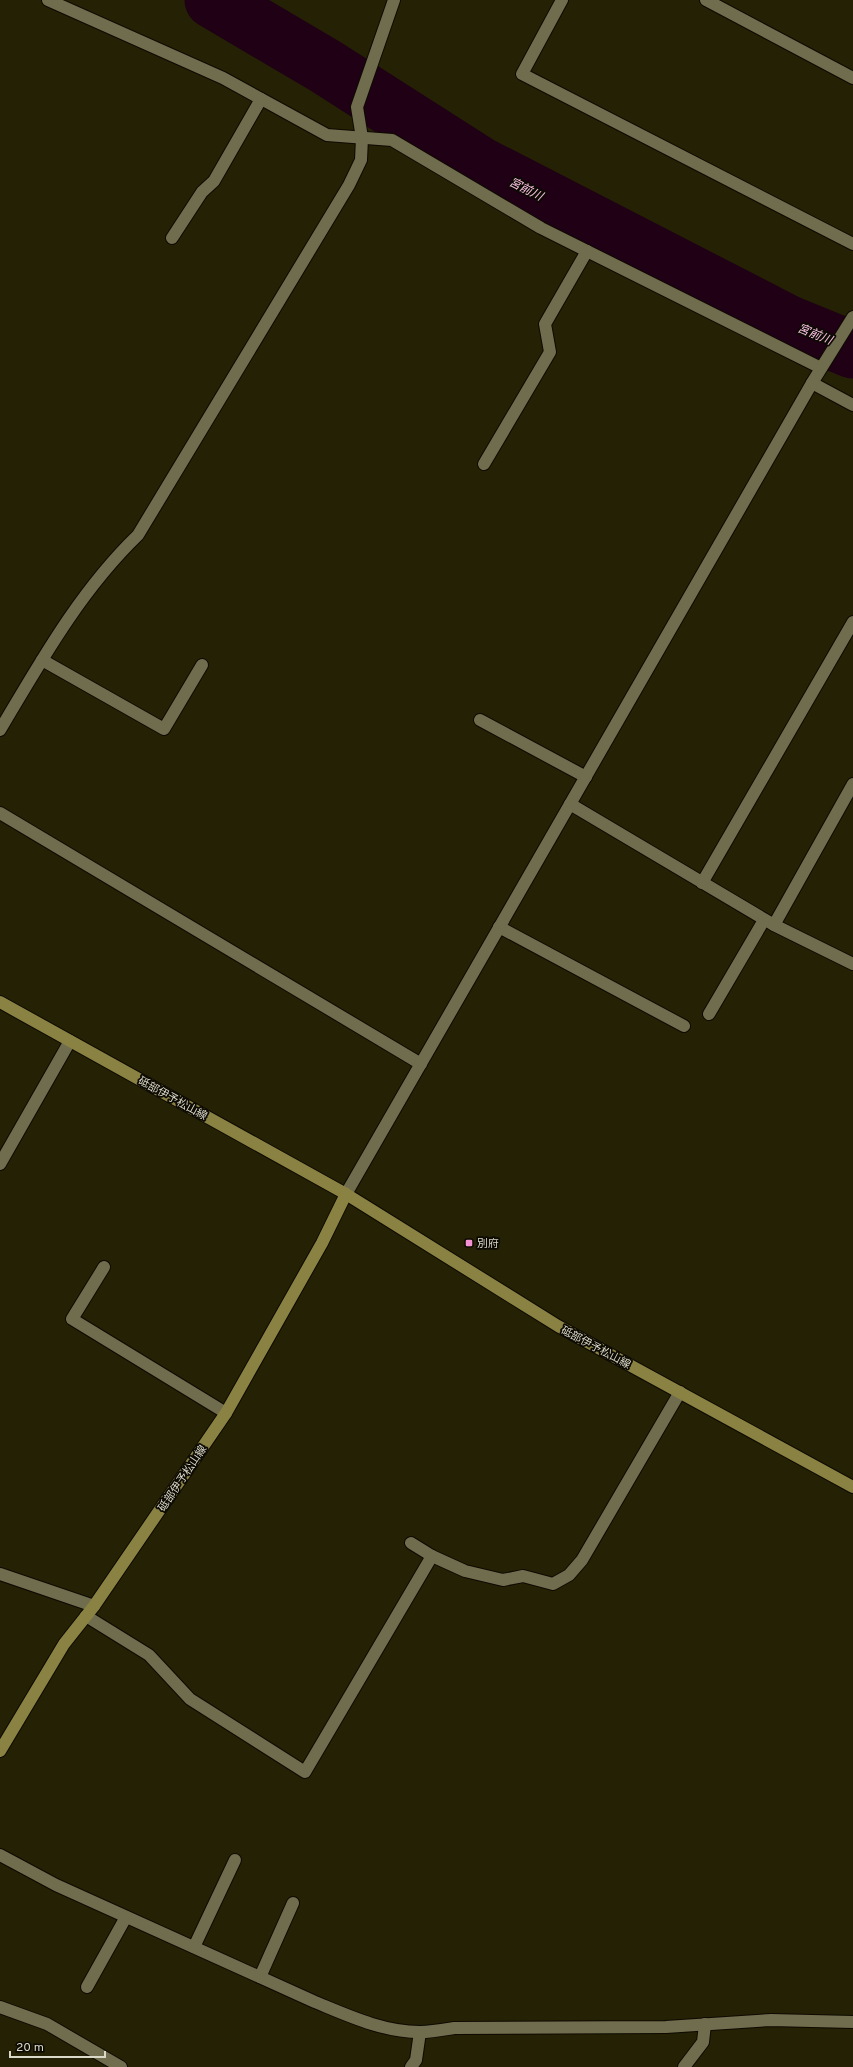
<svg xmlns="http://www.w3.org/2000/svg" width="853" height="2067" viewBox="0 0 853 2067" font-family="Overpass,'Noto Sans JP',sans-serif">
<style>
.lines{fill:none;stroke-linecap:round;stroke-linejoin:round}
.river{stroke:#1f0015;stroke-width:57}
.minor-casing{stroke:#0e0a00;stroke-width:14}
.major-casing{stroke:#0e0a00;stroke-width:14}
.minor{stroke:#706c4e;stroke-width:12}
.major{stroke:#8a8242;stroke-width:12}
.poi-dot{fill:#f591d2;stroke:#0c0a02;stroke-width:1.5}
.labels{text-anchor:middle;stroke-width:3.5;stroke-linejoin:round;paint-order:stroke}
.street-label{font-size:11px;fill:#dad8c8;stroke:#0c0a02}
.poi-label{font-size:11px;fill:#dad8c8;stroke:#0c0a02;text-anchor:start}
.water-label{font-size:12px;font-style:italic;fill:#fbc3e5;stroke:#0c0a02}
</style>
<rect width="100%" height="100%" fill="#242105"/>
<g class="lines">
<polyline class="river" points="213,0 325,66 480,165 789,324 853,350"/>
<g class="minor-casing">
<g id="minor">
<polyline points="48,0 223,78 327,135 392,140 541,228 821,368"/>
<polyline points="562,0 522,74 853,244"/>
<polyline points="706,0 853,78"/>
<polyline points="172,238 202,192 214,181 261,99"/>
<polyline points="812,383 853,405"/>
<polyline points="484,464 550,352 545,324 587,251"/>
<polyline points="42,660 164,729 202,665"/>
<polyline points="480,720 586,777"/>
<path d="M0 730C41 661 80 591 138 535L349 185 361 160 362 138 357 107 394 0"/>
<polyline points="570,804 774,925 853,964"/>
<polyline points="0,813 421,1064"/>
<polyline points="702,883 853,622"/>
<polyline points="774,925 853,784"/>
<polyline points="499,927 684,1026"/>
<polyline points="709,1014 764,920"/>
<polyline points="0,1164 70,1041"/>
<polyline points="346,1194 812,383 853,317"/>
<polyline points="104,1267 72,1319 226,1413"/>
<polyline points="411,1543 432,1556 465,1571 503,1580 523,1576 553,1584 569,1575 582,1560 680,1392"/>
<polyline points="0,1574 94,1606"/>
<polyline points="86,1616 149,1655 190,1699 305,1772 432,1556"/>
<path d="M0 1855 56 1885 315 2002C349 2016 383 2032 420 2032 431 2032 442 2030 454 2028L666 2027 771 2020 853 2022"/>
<polyline points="194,1947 235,1860"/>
<polyline points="260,1977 293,1903"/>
<polyline points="87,1987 126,1917"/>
<polyline points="0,2007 47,2024 121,2067"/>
<polyline points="411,2067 416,2060 420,2032"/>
<polyline points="684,2067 703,2042 705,2024"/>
</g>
</g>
<g class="major-casing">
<g id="major">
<polyline points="0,1002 346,1194 558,1326 853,1487"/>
<polyline points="0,1751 64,1644 94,1606 226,1413 322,1243 346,1194"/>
</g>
</g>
<use href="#minor" class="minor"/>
<use href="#major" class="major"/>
</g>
<rect class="poi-dot" x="465" y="1239" width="8" height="8" rx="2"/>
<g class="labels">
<g class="street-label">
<text transform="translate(173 1098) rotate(29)" y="4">砥部伊予松山線</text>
<text transform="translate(596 1347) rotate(28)" y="4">砥部伊予松山線</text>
<text transform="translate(182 1478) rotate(-56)" y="4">砥部伊予松山線</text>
</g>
<g class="poi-label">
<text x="477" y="1247">別府</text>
</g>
<g class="water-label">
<text transform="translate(526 189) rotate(27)" y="4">宮前川</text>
<text transform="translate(815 334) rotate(22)" y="4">宮前川</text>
</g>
</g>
<path d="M10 2051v6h95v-6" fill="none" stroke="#dad8c8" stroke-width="2"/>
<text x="16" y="2051" font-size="12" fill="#dad8c8" stroke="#0c0a02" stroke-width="3" paint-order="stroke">20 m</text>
</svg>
